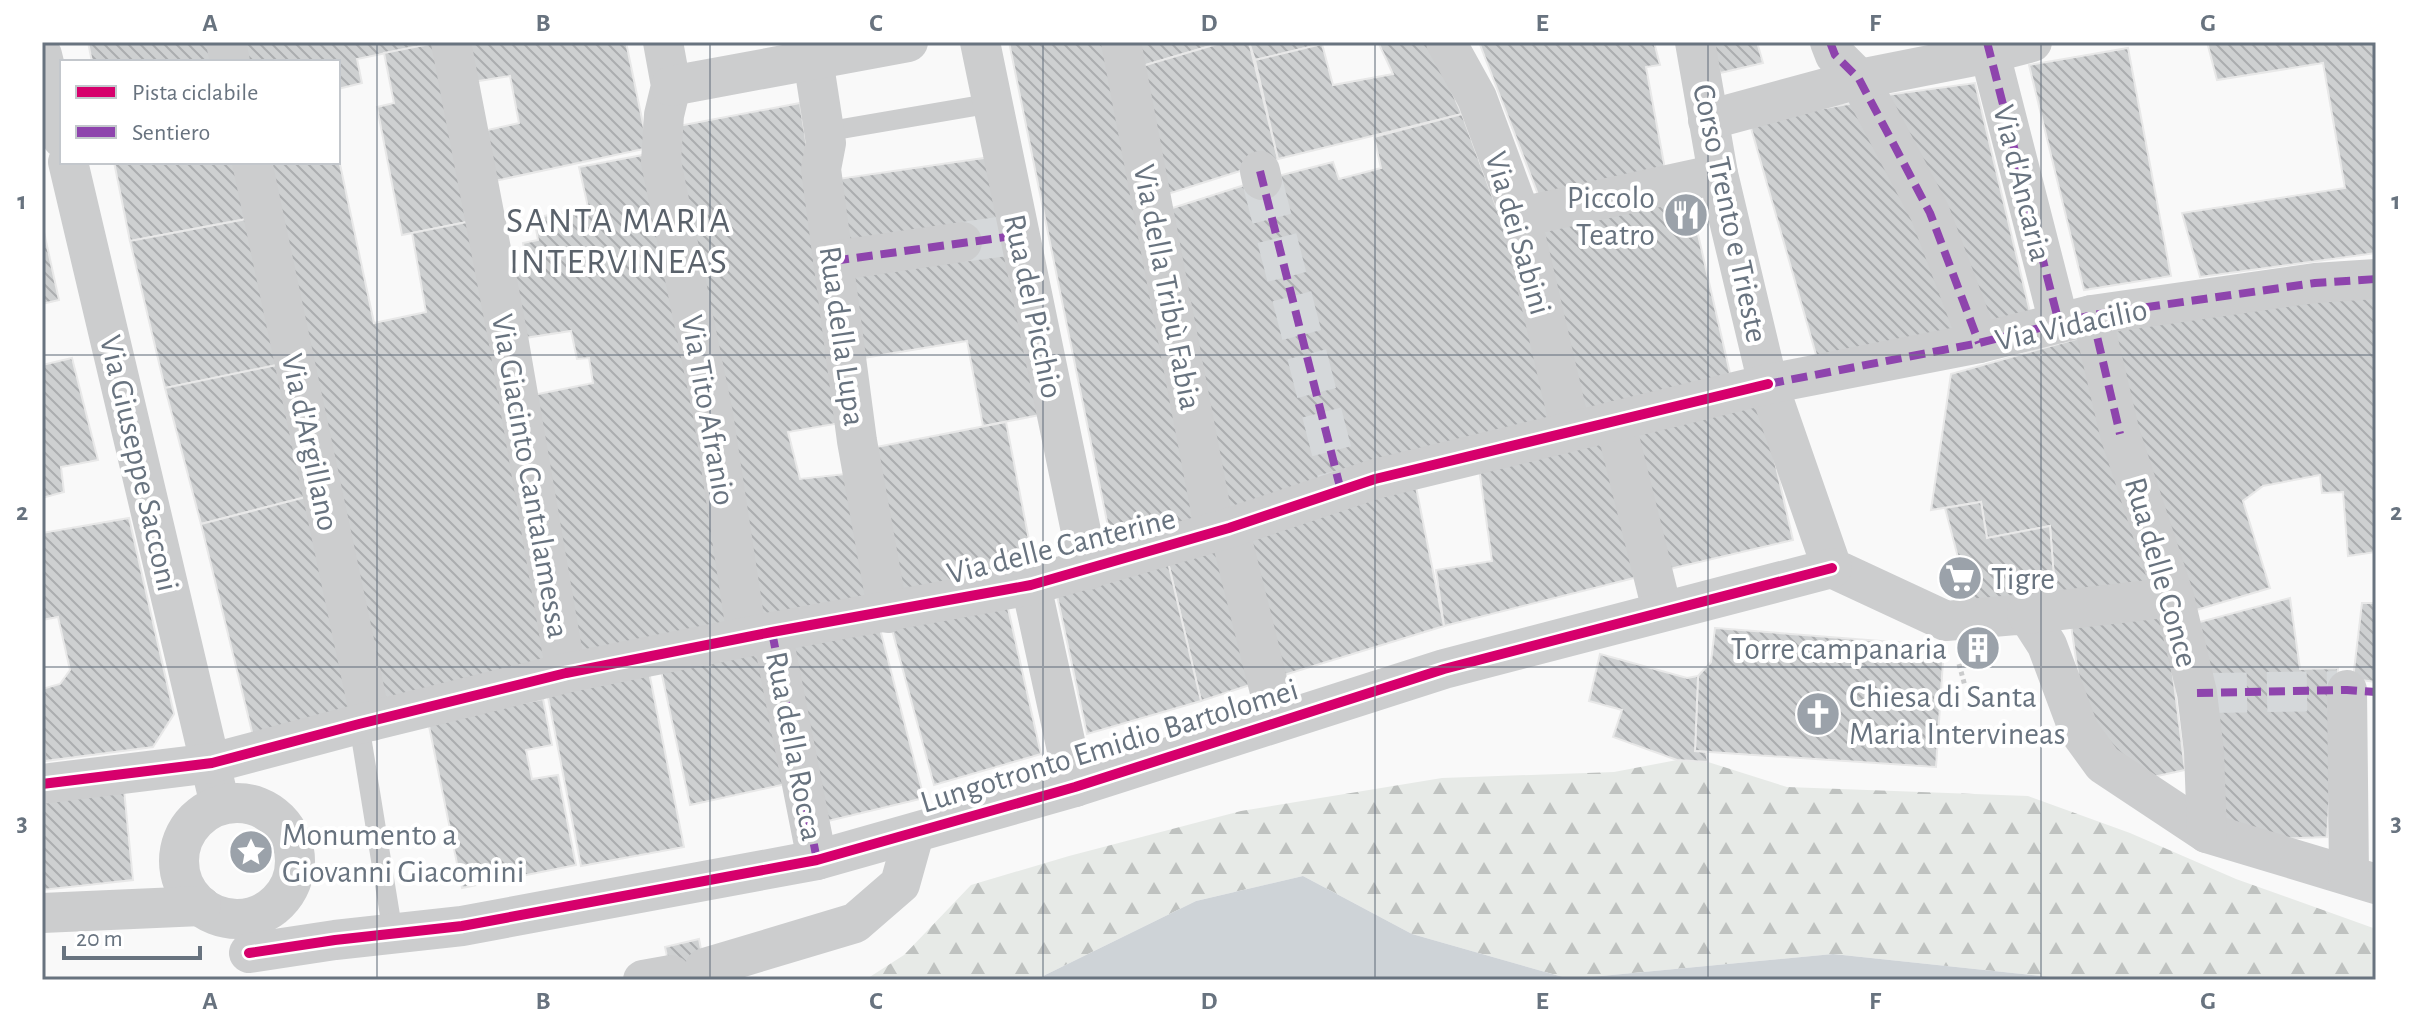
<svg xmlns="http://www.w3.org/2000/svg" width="2418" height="1022" viewBox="0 0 2418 1022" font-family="'Alegreya Sans',sans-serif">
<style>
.forest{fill:url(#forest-firs)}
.water{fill:#ced3d7}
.building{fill:url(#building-back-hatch);stroke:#e8e8e8;stroke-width:2}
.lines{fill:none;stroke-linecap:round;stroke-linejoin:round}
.street-tunnel{stroke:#d5d8da;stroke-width:40;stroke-dasharray:40 20;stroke-linecap:butt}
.path{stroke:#cacbcc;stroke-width:5;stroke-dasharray:4 4;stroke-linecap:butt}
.lane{stroke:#cccdce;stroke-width:20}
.street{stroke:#cccdce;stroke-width:40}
.quiet{stroke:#8e44ad;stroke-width:8;stroke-dasharray:16 8;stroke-linecap:butt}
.cycleway-casing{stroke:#fff;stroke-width:15}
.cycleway{stroke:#d6006c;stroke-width:10}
.grid{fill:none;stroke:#68737f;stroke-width:2;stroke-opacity:0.55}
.labels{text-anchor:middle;stroke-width:8;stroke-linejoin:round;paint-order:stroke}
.street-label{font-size:32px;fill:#68737f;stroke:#fff}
.poi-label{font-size:32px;fill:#68737f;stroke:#fff;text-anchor:start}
.quarter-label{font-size:36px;letter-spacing:2px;fill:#5a626b;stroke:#fff}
.neatline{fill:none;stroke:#68737f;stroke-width:3}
.grid-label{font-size:26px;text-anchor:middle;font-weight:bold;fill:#68737f}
</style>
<defs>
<pattern id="forest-firs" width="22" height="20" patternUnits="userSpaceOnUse" patternTransform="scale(2)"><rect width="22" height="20" fill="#e7eae7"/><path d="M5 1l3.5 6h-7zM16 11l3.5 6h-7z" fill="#bfc2c0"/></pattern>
<pattern id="building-back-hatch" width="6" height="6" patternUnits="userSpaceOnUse" patternTransform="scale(2)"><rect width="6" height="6" fill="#ced0d1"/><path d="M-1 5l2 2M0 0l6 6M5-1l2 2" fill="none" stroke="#abadaf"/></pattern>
</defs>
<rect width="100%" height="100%" fill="#f9f9f9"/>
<polygon class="forest" points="1677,760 1708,762 1787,787 2028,796 2130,833 2236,879 2376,929 2376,980 2079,980 1833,954 1570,979 1412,934 1303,876 1196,901 1035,980 865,980 904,955 971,885 1069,856 1241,811 1442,778 1614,772"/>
<polygon class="water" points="1303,876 1412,934 1570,979 1833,954 2079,980 1035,980 1196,901"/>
<g class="building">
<polygon points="88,42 217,42 221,62 92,62"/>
<polygon points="239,42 440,42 357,59 362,83 338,89 338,62 243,62"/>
<polygon points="440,42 477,220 402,235 377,107 394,103 384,53"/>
<polygon points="464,42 626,42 648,148 490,182 479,132 519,123 510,76 472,82"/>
<polygon points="1009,42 1114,42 1208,532 1112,546"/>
<polygon points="1127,42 1224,42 1132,69"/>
<polygon points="1224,42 1249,42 1278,159 1155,198 1132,69"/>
<polygon points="1249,42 1321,42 1322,44 1255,60"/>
<polygon points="1378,42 1430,42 1462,114 1278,159 1255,60 1322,44 1333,85 1393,74"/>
<polygon points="1479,42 1654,42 1660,65 1646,67 1665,169 1541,202"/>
<polygon points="1712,42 1757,42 1763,63 1720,73"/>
<polygon points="2207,42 2376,42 2376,253 2200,277 2182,213 2345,188 2323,63 2217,80"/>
<polygon points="2128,48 2171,276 2084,290 2029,65"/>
<polygon points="1975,83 2030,312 1977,328 1872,97"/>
<polygon points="1866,101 1968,331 1819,365 1749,121"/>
<polygon points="800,103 827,273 846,422 788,432 800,479 854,473 872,600 752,618 673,127"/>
<polygon points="1462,114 1525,284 1561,422 1224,521 1160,212 1254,182 1333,162 1339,179 1381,168 1374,137"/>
<polygon points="648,154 734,624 568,661 523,397 593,383 589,358 577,359 571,331 518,339 504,275 528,271 523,243 538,240 534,218 588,207 579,167"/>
<polygon points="338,155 374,323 426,312 412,233 477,220 557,663 380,701 267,162 338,162"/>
<polygon points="991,157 1040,415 983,426 967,341 857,359 831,180"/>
<polygon points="114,162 242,162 252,218 130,241"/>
<polygon points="1688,191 1732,382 1583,416 1539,225"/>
<polygon points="252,218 282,364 165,388 130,241"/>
<polygon points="42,223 59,300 42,304"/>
<polygon points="2376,291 2376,552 2348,556 2343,492 2322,493 2320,475 2263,486 2243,501 2270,588 2193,611 2106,328"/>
<polygon points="2083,337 2161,591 2056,604 2050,526 1987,538 1981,502 1931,510 1951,374"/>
<polygon points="72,358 98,460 61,467 64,492 42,498 42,365"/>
<polygon points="282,364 310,496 201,524 165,388"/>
<polygon points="1760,397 1793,540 1661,571 1627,428"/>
<polygon points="1006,422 1035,571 895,598 866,449"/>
<polygon points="1611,435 1646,575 1444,626 1436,570 1492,561 1478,461"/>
<polygon points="1416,487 1444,626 1271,679 1236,537"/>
<polygon points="310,496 359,717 255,744 201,524"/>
<polygon points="1981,502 1987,538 2050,526 2056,604 1970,603 1945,508"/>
<polygon points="129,518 174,714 153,747 45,761 42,689 60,684 70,670 58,617 42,620 42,533"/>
<polygon points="1227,541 1262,681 1201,701 1167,558"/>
<polygon points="1167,558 1201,701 1087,734 1056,591"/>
<polygon points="2290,598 2300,669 2338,668 2327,837 2270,839 2218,829 2196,623"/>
<polygon points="2362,603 2376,603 2376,682 2353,679"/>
<polygon points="1007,604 1041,754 934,785 891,626"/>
<polygon points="2164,605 2185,770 2153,777 2116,759 2083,708 2070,618"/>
<polygon points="1715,628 1944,646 1936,767 1695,751 1698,676 1711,662"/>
<polygon points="880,629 924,798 828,821 787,644"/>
<polygon points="1992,631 1996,660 1965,665 1960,637"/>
<polygon points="765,644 795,782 690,805 660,666"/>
<polygon points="1600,654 1687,678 1698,676 1695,751 1706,752 1708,762 1677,760 1613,737 1622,710 1589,701"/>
<polygon points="649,672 684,847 581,866 547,692"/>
<polygon points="543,699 552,745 526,750 532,779 558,775 576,865 462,888 428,721"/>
<polygon points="124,790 133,880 42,890 42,799"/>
<polygon points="699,939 707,980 672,980 665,947"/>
</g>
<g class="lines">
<g class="street-tunnel">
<polyline points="1262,180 1338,476"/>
<polyline points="962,242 1006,236"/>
<polyline points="2207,693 2337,691"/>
</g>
<polyline class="path" points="1959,664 1965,686"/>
<g class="lane">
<polyline points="824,132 993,103"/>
<polyline points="359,724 393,934"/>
</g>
<g class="street">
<polyline points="226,42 230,62"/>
<polyline points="451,42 509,343 566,673"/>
<polyline points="663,42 671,86 664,115 661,162 713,414 747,637"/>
<polyline points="980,42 1089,570"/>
<polyline points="1121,42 1215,532"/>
<polyline points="1446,42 1477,98 1521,217 1571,431"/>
<polyline points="1695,42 1718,174 1768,384 1832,568 1946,621 2027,614 2047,645 2079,731 2103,764 2207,833 2376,884"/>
<polyline points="1830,42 1835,55 1859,79 1930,213 1979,343"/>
<polyline points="1987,42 2059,323"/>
<polyline points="42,55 62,138"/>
<polyline points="813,59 826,143 821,169 857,441 888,613"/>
<polyline points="671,86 908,42"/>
<polyline points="1708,120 1859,79 1990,53 2032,42"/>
<polyline points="68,162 220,805"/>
<polyline points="252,162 371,721"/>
<polyline points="1260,171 1262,180"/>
<polyline points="1521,217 1718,174"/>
<polyline points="833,261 962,242"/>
<polyline points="2092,315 2120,434 2174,597 2197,693 2204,752 2207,833"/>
<polyline points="1615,421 1662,610"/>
<polyline points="1229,528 1277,720"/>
<polyline points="1031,585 1075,787"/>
<polyline points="2027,614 2174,597"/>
<polyline points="772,632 817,860"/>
<polyline points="2347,690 2349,874"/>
<polyline points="42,784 212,763 359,724 566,673 772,632 1031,585 1229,528 1375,479 1768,384 1979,343 2092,315 2315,283 2376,279"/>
<circle cx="237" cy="861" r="58"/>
<polyline points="42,913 201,906"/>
<polyline points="249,953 335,940 462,926 817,860 1075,787 1444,669 1832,568"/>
<polyline points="705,968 855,923 900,884 914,834"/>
<polyline points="643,980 671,975"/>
</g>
<g class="quiet">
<polyline points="1830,42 1835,55 1859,79 1930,213 1979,343"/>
<polyline points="1987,42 2059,323"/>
<polyline points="1260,171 1341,491"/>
<polyline points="833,261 1020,235"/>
<polyline points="2092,315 2120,434"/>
<polyline points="1768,384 1979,343 2092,315 2315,283 2376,279"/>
<polyline points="772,632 817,860"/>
<polyline points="2197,693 2347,690 2376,692"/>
</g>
<g class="cycleway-casing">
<g id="cycleway">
<polyline points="42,784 212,763 359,724 566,673 772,632 1031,585 1229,528 1375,479 1768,384"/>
<polyline points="249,953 335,940 462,926 817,860 1075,787 1444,669 1832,568"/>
</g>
</g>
<use href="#cycleway" class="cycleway"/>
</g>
<path class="grid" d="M377 42V980M710 42V980M1043 42V980M1375 42V980M1708 42V980M2041 42V980M42 355H2376M42 667H2376"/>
<defs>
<g id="restaurant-disc" transform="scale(2.3)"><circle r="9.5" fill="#9ba2aa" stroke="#fff"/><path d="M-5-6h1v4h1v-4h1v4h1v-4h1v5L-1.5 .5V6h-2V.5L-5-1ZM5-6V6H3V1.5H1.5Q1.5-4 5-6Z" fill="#fff"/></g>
<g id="supermarket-disc" transform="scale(2.3)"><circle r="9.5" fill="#9ba2aa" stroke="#fff"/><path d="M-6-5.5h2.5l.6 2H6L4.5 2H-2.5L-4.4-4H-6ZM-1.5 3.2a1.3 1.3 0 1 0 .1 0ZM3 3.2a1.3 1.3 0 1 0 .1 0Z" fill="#fff"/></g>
<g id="building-disc" transform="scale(2.3)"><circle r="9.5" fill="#9ba2aa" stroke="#fff"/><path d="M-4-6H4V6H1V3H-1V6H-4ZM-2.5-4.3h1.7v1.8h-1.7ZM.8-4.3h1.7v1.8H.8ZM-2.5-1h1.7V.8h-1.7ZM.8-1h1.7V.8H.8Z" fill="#fff"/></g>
<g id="church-disc" transform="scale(2.3)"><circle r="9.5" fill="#9ba2aa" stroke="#fff"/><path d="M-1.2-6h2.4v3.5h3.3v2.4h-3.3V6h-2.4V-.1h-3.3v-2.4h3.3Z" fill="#fff"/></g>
<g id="sight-disc" transform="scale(2.3)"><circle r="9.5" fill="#9ba2aa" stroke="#fff"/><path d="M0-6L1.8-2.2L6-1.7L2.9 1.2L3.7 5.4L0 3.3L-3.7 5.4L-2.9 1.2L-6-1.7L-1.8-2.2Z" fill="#fff"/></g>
</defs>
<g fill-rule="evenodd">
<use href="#restaurant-disc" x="1686" y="215"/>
<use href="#supermarket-disc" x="1960" y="578"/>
<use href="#building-disc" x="1978" y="648"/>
<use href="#church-disc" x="1818" y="714"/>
<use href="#sight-disc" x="251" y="852"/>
</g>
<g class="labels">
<g class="street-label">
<text transform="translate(2023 183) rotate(76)" y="11">Via d'Ancaria</text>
<text transform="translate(1731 213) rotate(78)" y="11">Corso Trento e Trieste</text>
<text transform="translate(1519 233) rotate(74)" y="11">Via dei Sabini</text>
<text transform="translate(1168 287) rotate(79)" y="11">Via della Tribù Fabia</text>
<text transform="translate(1034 306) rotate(78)" y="11">Rua del Picchio</text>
<text transform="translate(2071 324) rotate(-12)" y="11">Via Vidacilio</text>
<text transform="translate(843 336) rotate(82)" y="11">Rua della Lupa</text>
<text transform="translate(709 410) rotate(80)" y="11">Via Tito Afranio</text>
<text transform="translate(311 442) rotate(78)" y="11">Via d'Argillano</text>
<text transform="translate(140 463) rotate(77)" y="11">Via Giuseppe Sacconi</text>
<text transform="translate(531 476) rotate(80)" y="11">Via Giacinto Cantalamessa</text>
<text transform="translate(1061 545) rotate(-14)" y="11">Via delle Canterine</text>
<text transform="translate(2162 572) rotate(74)" y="11">Rua delle Conce</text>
<text transform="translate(1109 745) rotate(-17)" y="11">Lungotronto Emidio Bartolomei</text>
<text transform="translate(795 746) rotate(79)" y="11">Rua della Rocca</text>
</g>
<g class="poi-label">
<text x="1655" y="208" text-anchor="end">Piccolo<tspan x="1655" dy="37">Teatro</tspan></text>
<text x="1991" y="589">Tigre</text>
<text x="1947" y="659" text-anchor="end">Torre campanaria</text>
<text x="1849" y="707">Chiesa di Santa<tspan x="1849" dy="37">Maria Intervineas</tspan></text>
<text x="282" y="845">Monumento a<tspan x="282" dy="37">Giovanni Giacomini</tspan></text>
</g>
<g class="quarter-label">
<text x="619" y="232">SANTA MARIA<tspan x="619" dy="41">INTERVINEAS</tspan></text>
</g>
</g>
<rect width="2418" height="1022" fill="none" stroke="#ffffff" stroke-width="88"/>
<rect x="60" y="60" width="280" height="104" fill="#ffffff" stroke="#c3c7cc" stroke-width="2"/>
<rect x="76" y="86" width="40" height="12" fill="#d6006c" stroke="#c3c7cc" stroke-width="2"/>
<text x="132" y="100" font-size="24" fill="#68737f">Pista ciclabile</text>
<rect x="76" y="126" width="40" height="12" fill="#8e44ad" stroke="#c3c7cc" stroke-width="2"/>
<text x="132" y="140" font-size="24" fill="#68737f">Sentiero</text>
<path d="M64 946v12h136v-12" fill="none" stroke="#68737f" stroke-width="4"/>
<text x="76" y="946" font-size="24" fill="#68737f" stroke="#ffffff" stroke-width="6" paint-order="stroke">20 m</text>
<rect x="44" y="44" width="2330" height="934" class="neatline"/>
<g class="grid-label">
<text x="210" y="31">A</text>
<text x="543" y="31">B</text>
<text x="876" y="31">C</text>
<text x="1209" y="31">D</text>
<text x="1542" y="31">E</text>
<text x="1875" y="31">F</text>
<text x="2208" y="31">G</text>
<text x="22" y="209">1</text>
<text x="2396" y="209">1</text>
<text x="22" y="520">2</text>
<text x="2396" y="520">2</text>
<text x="22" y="831">3</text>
<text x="2396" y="831">3</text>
<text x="210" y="1009">A</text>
<text x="543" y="1009">B</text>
<text x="876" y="1009">C</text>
<text x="1209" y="1009">D</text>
<text x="1542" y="1009">E</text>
<text x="1875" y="1009">F</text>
<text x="2208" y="1009">G</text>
</g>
</svg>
